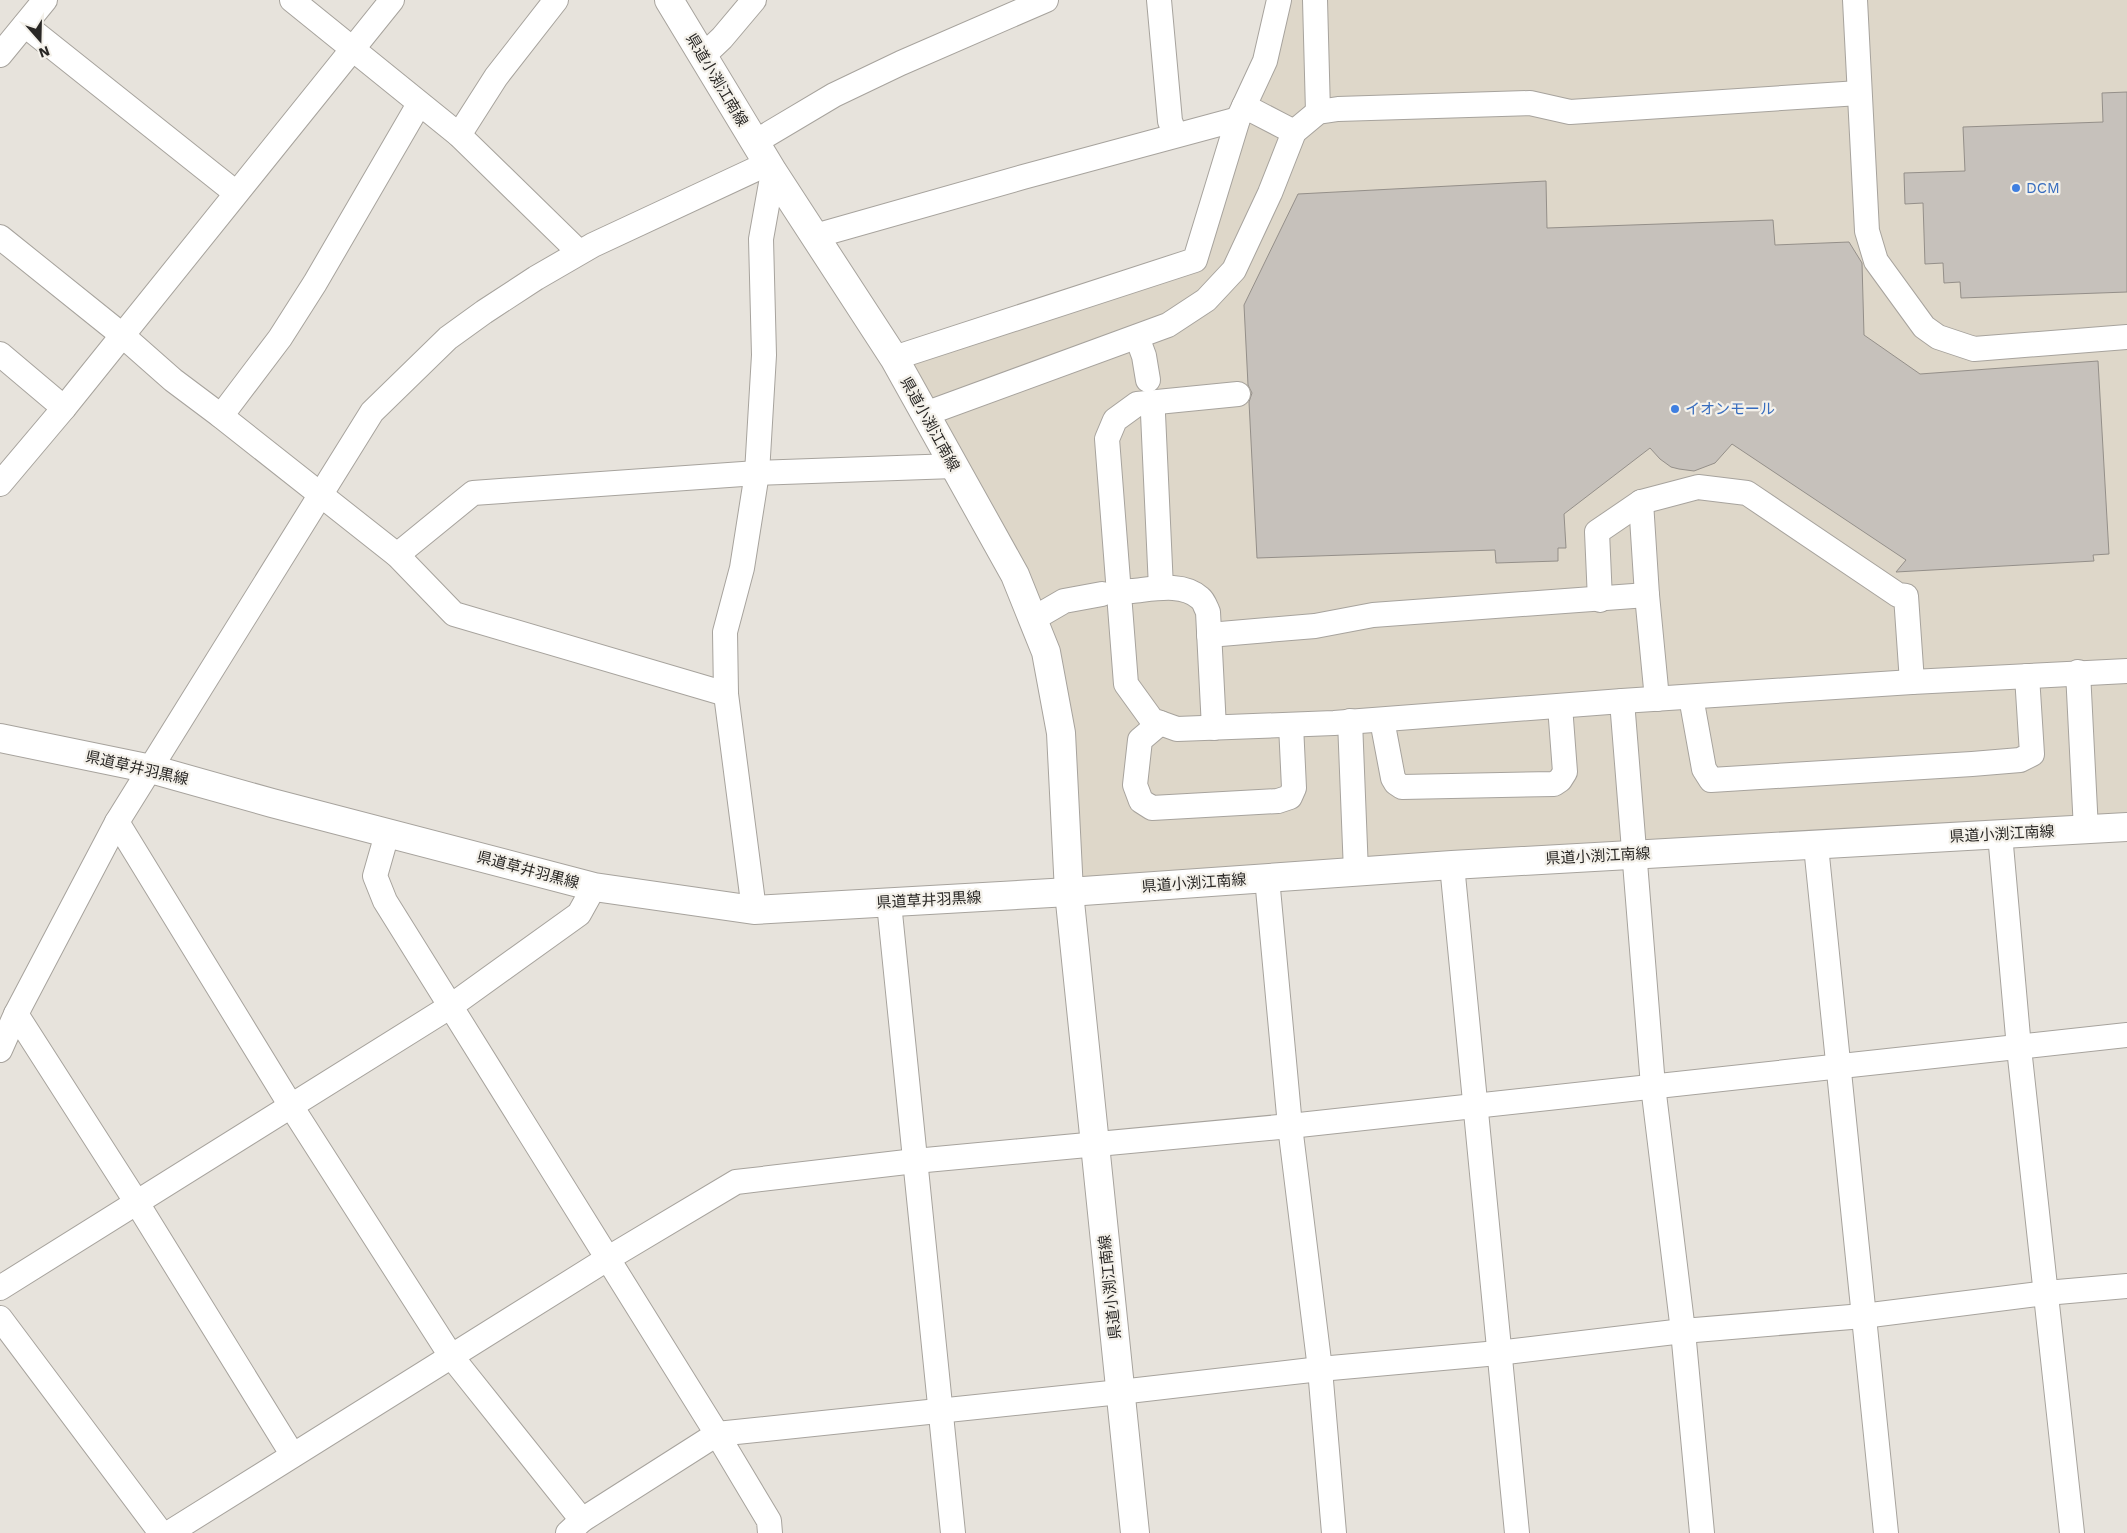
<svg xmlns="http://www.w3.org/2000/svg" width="2127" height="1533" viewBox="0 0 2127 1533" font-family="'Work Sans','Noto Sans JP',sans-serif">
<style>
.built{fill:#ded7c9}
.building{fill:#c6c1bb;stroke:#948f89}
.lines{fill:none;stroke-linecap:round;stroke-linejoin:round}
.minor-casing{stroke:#a7a39d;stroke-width:26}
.major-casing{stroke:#a7a39d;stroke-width:30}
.minor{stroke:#fff;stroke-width:24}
.major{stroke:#fff;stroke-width:28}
.shop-dot{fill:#3f7fe0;stroke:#f4f1ea;stroke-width:2}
.labels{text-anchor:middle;stroke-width:4.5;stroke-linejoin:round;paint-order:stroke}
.street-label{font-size:15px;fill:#292725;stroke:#f4f1ea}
.shop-label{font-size:15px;fill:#366cbe;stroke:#f4f1ea;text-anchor:start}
</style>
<rect width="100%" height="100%" fill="#e7e3dc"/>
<polygon class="built" points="1279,0 2127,0 2127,829 1069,892 1046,652 894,358 1195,260"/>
<g class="building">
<polygon points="2127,92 2127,292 1961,298 1960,282 1944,283 1943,263 1925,264 1923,203 1905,204 1904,173 1965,171 1963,127 2103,122 2102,93"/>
<polygon points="1546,181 1547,228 1773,220 1775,245 1849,242 1862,263 1864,335 1920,374 2098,361 2109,554 2093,555 2094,561 1896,572 1906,560 1732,444 1715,463 1694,471 1679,469 1671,467 1660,459 1650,448 1564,514 1566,548 1558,548 1558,561 1496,563 1495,550 1257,558 1249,402 1252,393 1248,385 1244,305 1298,194"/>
</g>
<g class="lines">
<g class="minor-casing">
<g id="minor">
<polyline points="292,0 459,135 579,252"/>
<polyline points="1159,0 1170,121 1175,134"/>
<polyline points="1315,0 1318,112"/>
<polyline points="1855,0 1867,231 1876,261 1924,327 1938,337 1974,349 2127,337"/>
<polyline points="25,25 236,193"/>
<polyline points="0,55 45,0"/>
<polyline points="703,56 722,38 754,0"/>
<polyline points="1244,106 1294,132"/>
<polyline points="459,135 496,77 556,0"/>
<polyline points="755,142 834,95 901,63 1046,0"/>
<polyline points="815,236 1023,177 1238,119"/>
<polyline points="0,237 122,335 173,380 221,416 397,555 454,614 726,694"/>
<polyline points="1137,337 1144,356 1148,380"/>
<polyline points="0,354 64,408"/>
<polyline points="894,358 1195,260 1238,119 1265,61 1279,0"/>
<polyline points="1238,394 1137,404 1115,420 1107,439 1126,684 1152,720 1177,729 1334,723 1622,701 1912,682 2127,671"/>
<polyline points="925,414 1168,325 1206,300 1234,270 1270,193 1294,132 1318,112 1338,109 1530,103 1570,112 1859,93"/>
<polyline points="1153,414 1161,588"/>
<polyline points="221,416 280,338 315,283 419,104"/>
<polyline points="0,484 64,408 392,0"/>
<polyline points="1641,502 1647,595 1657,699"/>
<polyline points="397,555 473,493 757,473 954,466"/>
<path d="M1132 591C1153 589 1183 582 1200 598 1204 601 1206 608 1208 612L1214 728"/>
<polyline points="1600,600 1597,532 1641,502 1698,487 1747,493 1898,595 1906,596 1912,682"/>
<polyline points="1033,619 1064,601 1102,594"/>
<polyline points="1209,635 1315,626 1373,615 1647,595"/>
<polyline points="2078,672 2086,830"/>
<polyline points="1691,697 1704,769 1711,780 1972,764 2020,760 2032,754 2027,676"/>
<polyline points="1622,701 1653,1086 1683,1331 1702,1533"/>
<polyline points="1382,720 1393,778 1396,783 1402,787 1554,784 1560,780 1565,772 1560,706"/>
<polyline points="1350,721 1356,872"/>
<polyline points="1160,723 1140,740 1135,785 1141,801 1152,808 1278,801 1290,797 1294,788 1291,725"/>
<polyline points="117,822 291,1106 451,1356 582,1520"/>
<polyline points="387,834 375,876 385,901 717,1434 769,1521 770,1533"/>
<polyline points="2000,834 2019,1048 2072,1533"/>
<polyline points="1816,846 1886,1533"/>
<polyline points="1452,865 1517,1533"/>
<polyline points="1267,878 1290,1126 1320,1369 1334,1533"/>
<polyline points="889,903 953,1533"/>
<polyline points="754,910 726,694 725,632 742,568 757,473 764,355 761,239 773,172"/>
<polyline points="16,1014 137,1203 292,1454"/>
<polyline points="0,1050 16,1014 117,822 372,412 448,338 484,312 536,278 593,245 769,163"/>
<polyline points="0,1288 451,1006 579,914 594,887"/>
<polyline points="0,1318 161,1533"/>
<polyline points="169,1533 607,1259 736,1182 915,1161 1290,1126 2127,1035"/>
<polyline points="568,1533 582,1520 717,1434 1120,1392 1320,1369 1498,1353 1683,1331 1863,1316 2046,1293 2127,1286"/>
</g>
</g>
<g class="major-casing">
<g id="major">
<polyline points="669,0 773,172 894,358 1015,575 1046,652 1061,733 1069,892 1135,1533"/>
<polyline points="0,738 151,769 272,803 594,887 754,910 1069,892 1452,865 2127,827"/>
</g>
</g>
<use href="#minor" class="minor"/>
<use href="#major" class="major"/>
</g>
<g class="shop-dot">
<circle cx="2016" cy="188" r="5"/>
<circle cx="1675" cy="409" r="5"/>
</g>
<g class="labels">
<g class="street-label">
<text transform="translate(717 80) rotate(59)" y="5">県道小渕江南線</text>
<text transform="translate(930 424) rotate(61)" y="5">県道小渕江南線</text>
<text transform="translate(137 768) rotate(13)" y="5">県道草井羽黒線</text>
<text transform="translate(2002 834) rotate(-3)" y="5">県道小渕江南線</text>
<text transform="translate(1598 856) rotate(-3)" y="5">県道小渕江南線</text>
<text transform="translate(528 870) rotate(15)" y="5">県道草井羽黒線</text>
<text transform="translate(1194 883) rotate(-4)" y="5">県道小渕江南線</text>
<text transform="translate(929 900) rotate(-3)" y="5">県道草井羽黒線</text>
<text transform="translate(1110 1287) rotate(-96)" y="5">県道小渕江南線</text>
</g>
<g class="shop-label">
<text x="2026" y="193">DCM</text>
<text x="1685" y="414">イオンモール</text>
</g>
</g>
<g transform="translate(40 40) rotate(160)" stroke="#f4f1ea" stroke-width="4" paint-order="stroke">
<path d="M0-4L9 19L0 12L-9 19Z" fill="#292725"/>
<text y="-8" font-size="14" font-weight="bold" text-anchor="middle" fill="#292725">N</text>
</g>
</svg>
